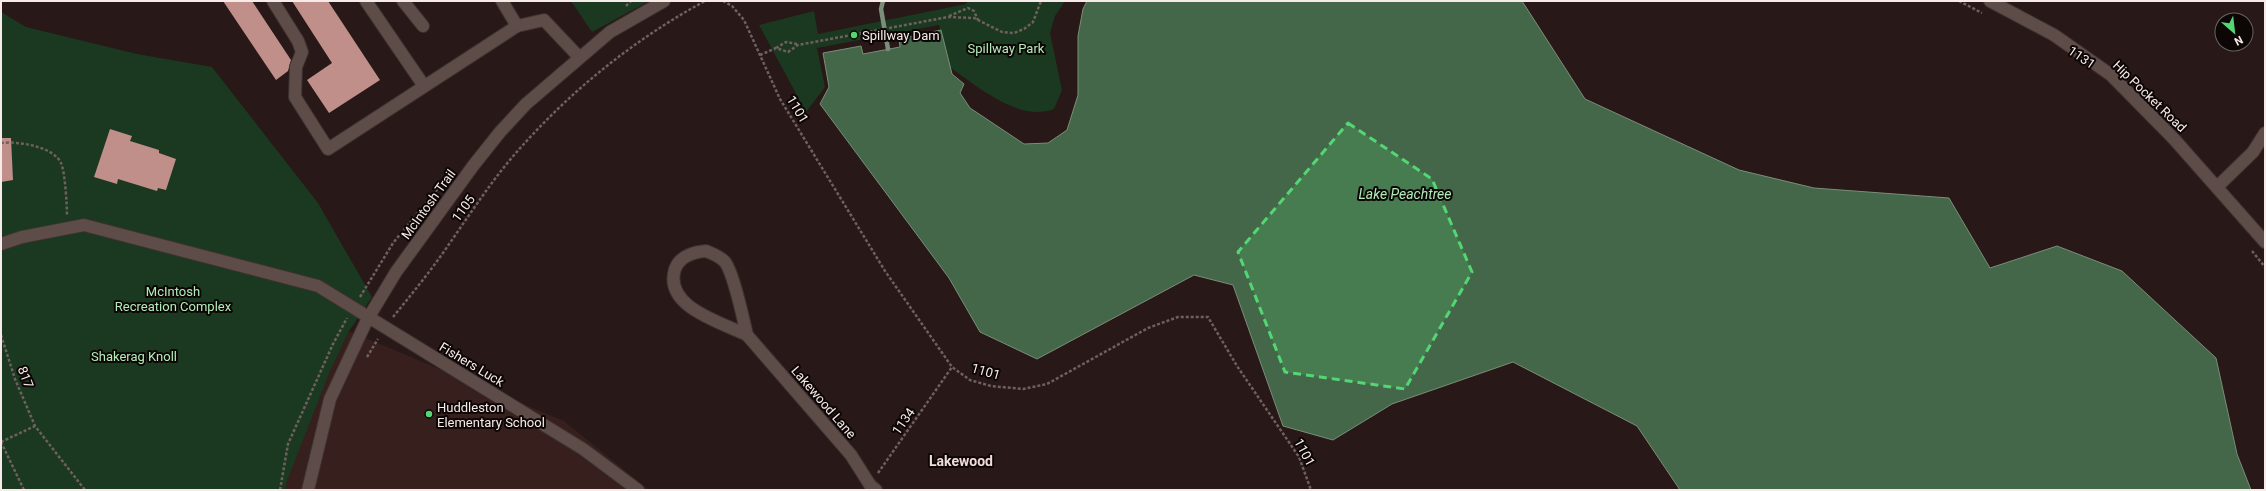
<svg xmlns="http://www.w3.org/2000/svg" width="2266" height="491" viewBox="0 0 2266 491" font-family="Roboto,sans-serif">
<style>
.built{fill:#361f1d}
.green{fill:#1a3920}
.water{fill:#446649;stroke:#7a8e79}
.lines{fill:none;stroke-linecap:round;stroke-linejoin:round}
.stream{stroke:#7a8e79;stroke-width:4.5}
.building{fill:#c08f89}
.minor-casing{stroke:#3e3231;stroke-width:14}
.path{stroke:#6f605f;stroke-width:2.5;stroke-dasharray:3 2;stroke-linecap:butt}
.minor{stroke:#5e4c49;stroke-width:12}
.marked{fill:#53d673;fill-opacity:0.2;stroke:#53d673;stroke-width:3;stroke-dasharray:8 5;stroke-linejoin:round}
.poi-dot{fill:#53d673;stroke:#0c0605;stroke-width:1.5}
.labels{text-anchor:middle;stroke-width:4;stroke-linejoin:round;paint-order:stroke}
.poi-label{font-size:13px;fill:#f7ebea;stroke:#0c0605;text-anchor:start}
.park-label{font-size:13px;fill:#b1ecb9;stroke:#0c0605}
.street-label{font-size:13px;fill:#f7ebea;stroke:#0c0605}
.water-label{font-size:14px;font-style:italic;fill:#b0ebb9;stroke:#0c0605}
.neighbourhood-label{font-size:14px;font-weight:bold;fill:#f2dcd9;stroke:#0c0605}
</style>
<rect width="100%" height="100%" fill="#281817"/>
<polygon class="built" points="349,331 564,421 649,490 285,490 293,444"/>
<g class="green">
<polygon points="571,1 649,1 592,32"/>
<path d="M967 1H1065L1055 16 1050 33 1062 90 1054 109C1019 123 976 85 948 66L939 25 817 48 825 87 806 112 759 25 814 11 818 34 966 4Z"/>
<polygon points="1,12 26,27 137,54 212,67 318,203 372,297 349,331 330,371 287,481 285,490 1,490"/>
</g>
<polygon class="water" points="1087,1 1522,1 1585,99 1739,170 1814,188 1949,198 1990,268 2057,246 2122,271 2216,358 2237,454 2251,490 1680,490 1637,426 1513,362 1392,404 1333,440 1283,426 1233,285 1194,275 1037,359 980,332 949,278 820,104 829,87 823,53 861,46 863,54 900,47 899,39 941,30 952,74 964,84 960,93 970,108 1024,144 1048,143 1067,130 1078,95 1078,36 1083,9"/>
<g class="lines">
<polyline class="stream" points="883,1 881,9 888,49"/>
</g>
<g class="building">
<polygon points="223,1 252,1 291,60 288,71 276,80"/>
<polygon points="292,1 328,1 380,80 329,113 307,80 332,63"/>
<polygon points="110,129 132,136 130,141 159,150 159,153 176,159 166,190 158,188 157,191 118,179 117,184 94,177"/>
<polygon points="1,138 11,138 13,180 1,182"/>
</g>
<g class="lines">
<g class="minor-casing">
<g id="minor">
<polyline points="273,1 298,41 302,52 296,67 295,97 328,149 517,26 544,20 579,57"/>
<polyline points="366,1 424,86"/>
<polyline points="403,1 423,26"/>
<polyline points="502,1 517,26"/>
<polyline points="1990,1 2054,35 2111,75 2174,139 2265,242"/>
<polyline points="2218,186 2253,152 2265,133"/>
<polyline points="1,244 22,237 84,225 318,286 583,449 638,490"/>
<path d="M706 251C713 254 720 256 725 262 734 274 743 318 747 335 721 322 663 307 675 269 680 256 693 252 706 251Z"/>
<polyline points="747,335 851,455 870,485 876,490"/>
<polyline points="308,490 330,399 367,320 396,272 473,166 500,132 526,104 610,32 664,1"/>
</g>
</g>
<g class="path">
<polyline points="723,1 732,6 744,20 780,99 885,271 952,367 970,380 991,386 1023,389 1047,384 1148,328 1178,317 1208,317 1237,366 1299,457 1311,490"/>
<polyline points="1959,1 1982,13"/>
<polyline points="626,6 631,1"/>
<polyline points="949,16 968,8 974,11 978,20"/>
<polyline points="776,48 786,42 797,44"/>
<polyline points="760,55 776,48 788,52 798,45 948,17 974,18 1002,32 1014,33 1024,29 1033,22 1041,1"/>
<path d="M1 143C17 141 53 146 61 163 65 171 67 205 67 216"/>
<polyline points="2252,251 2265,267"/>
<polyline points="360,297 393,243 440,186"/>
<path d="M393 317C411 295 429 273 445 250 466 220 486 189 509 161 564 96 631 41 705 1"/>
<polyline points="1,335 15,379 35,426 85,490"/>
<polyline points="367,357 378,339"/>
<polyline points="1,442 24,490"/>
<polyline points="1,442 35,426"/>
<polyline points="878,473 952,367"/>
<polyline points="280,490 288,444 333,344 347,318"/>
</g>
<use href="#minor" class="minor"/>
</g>
<path class="marked" d="M1348 123 1432 179 1472 272 1405 389 1285 372 1238 252Z"/>
<g class="poi-dot">
<circle cx="854" cy="35" r="4"/>
<circle cx="429" cy="414" r="4"/>
</g>
<g class="labels">
<g class="poi-label">
<text x="862" y="40">Spillway Dam</text>
<text x="437" y="412">Huddleston<tspan x="437" dy="15">Elementary School</tspan></text>
</g>
<g class="park-label">
<text x="1006" y="53">Spillway Park</text>
<text x="173" y="296">McIntosh<tspan x="173" dy="15">Recreation Complex</tspan></text>
<text x="134" y="361">Shakerag Knoll</text>
</g>
<g class="street-label">
<text transform="translate(2082 57) rotate(34)" y="5">1131</text>
<text transform="translate(2150 96) rotate(44)" y="5">Hip Pocket Road</text>
<text transform="translate(798 109) rotate(59)" y="5">1101</text>
<text transform="translate(428 204) rotate(-54)" y="5">McIntosh Trail</text>
<text transform="translate(463 208) rotate(-54)" y="5">1105</text>
<text transform="translate(472 364) rotate(31)" y="5">Fishers Luck</text>
<text transform="translate(986 371) rotate(16)" y="5">1101</text>
<text transform="translate(26 377) rotate(69)" y="5">817</text>
<text transform="translate(824 402) rotate(49)" y="5">Lakewood Lane</text>
<text transform="translate(903 421) rotate(-55)" y="5">1134</text>
<text transform="translate(1305 452) rotate(62)" y="5">1101</text>
</g>
<g class="water-label">
<text x="1405" y="199">Lake Peachtree</text>
</g>
<g class="neighbourhood-label">
<text x="961" y="466">Lakewood</text>
</g>
</g>
<rect width="2266" height="491" fill="none" stroke="#f7ebea" stroke-width="4"/>
<g transform="translate(2234 32) rotate(152)"><circle r="19" fill="#0c0605" stroke="#6a6261"/>
<path d="M0-3L7 15L0 10L-7 15Z" fill="#53d673"/>
<text y="-6" font-size="11" font-weight="bold" text-anchor="middle" fill="#f7ebea">N</text>
</g>
</svg>
